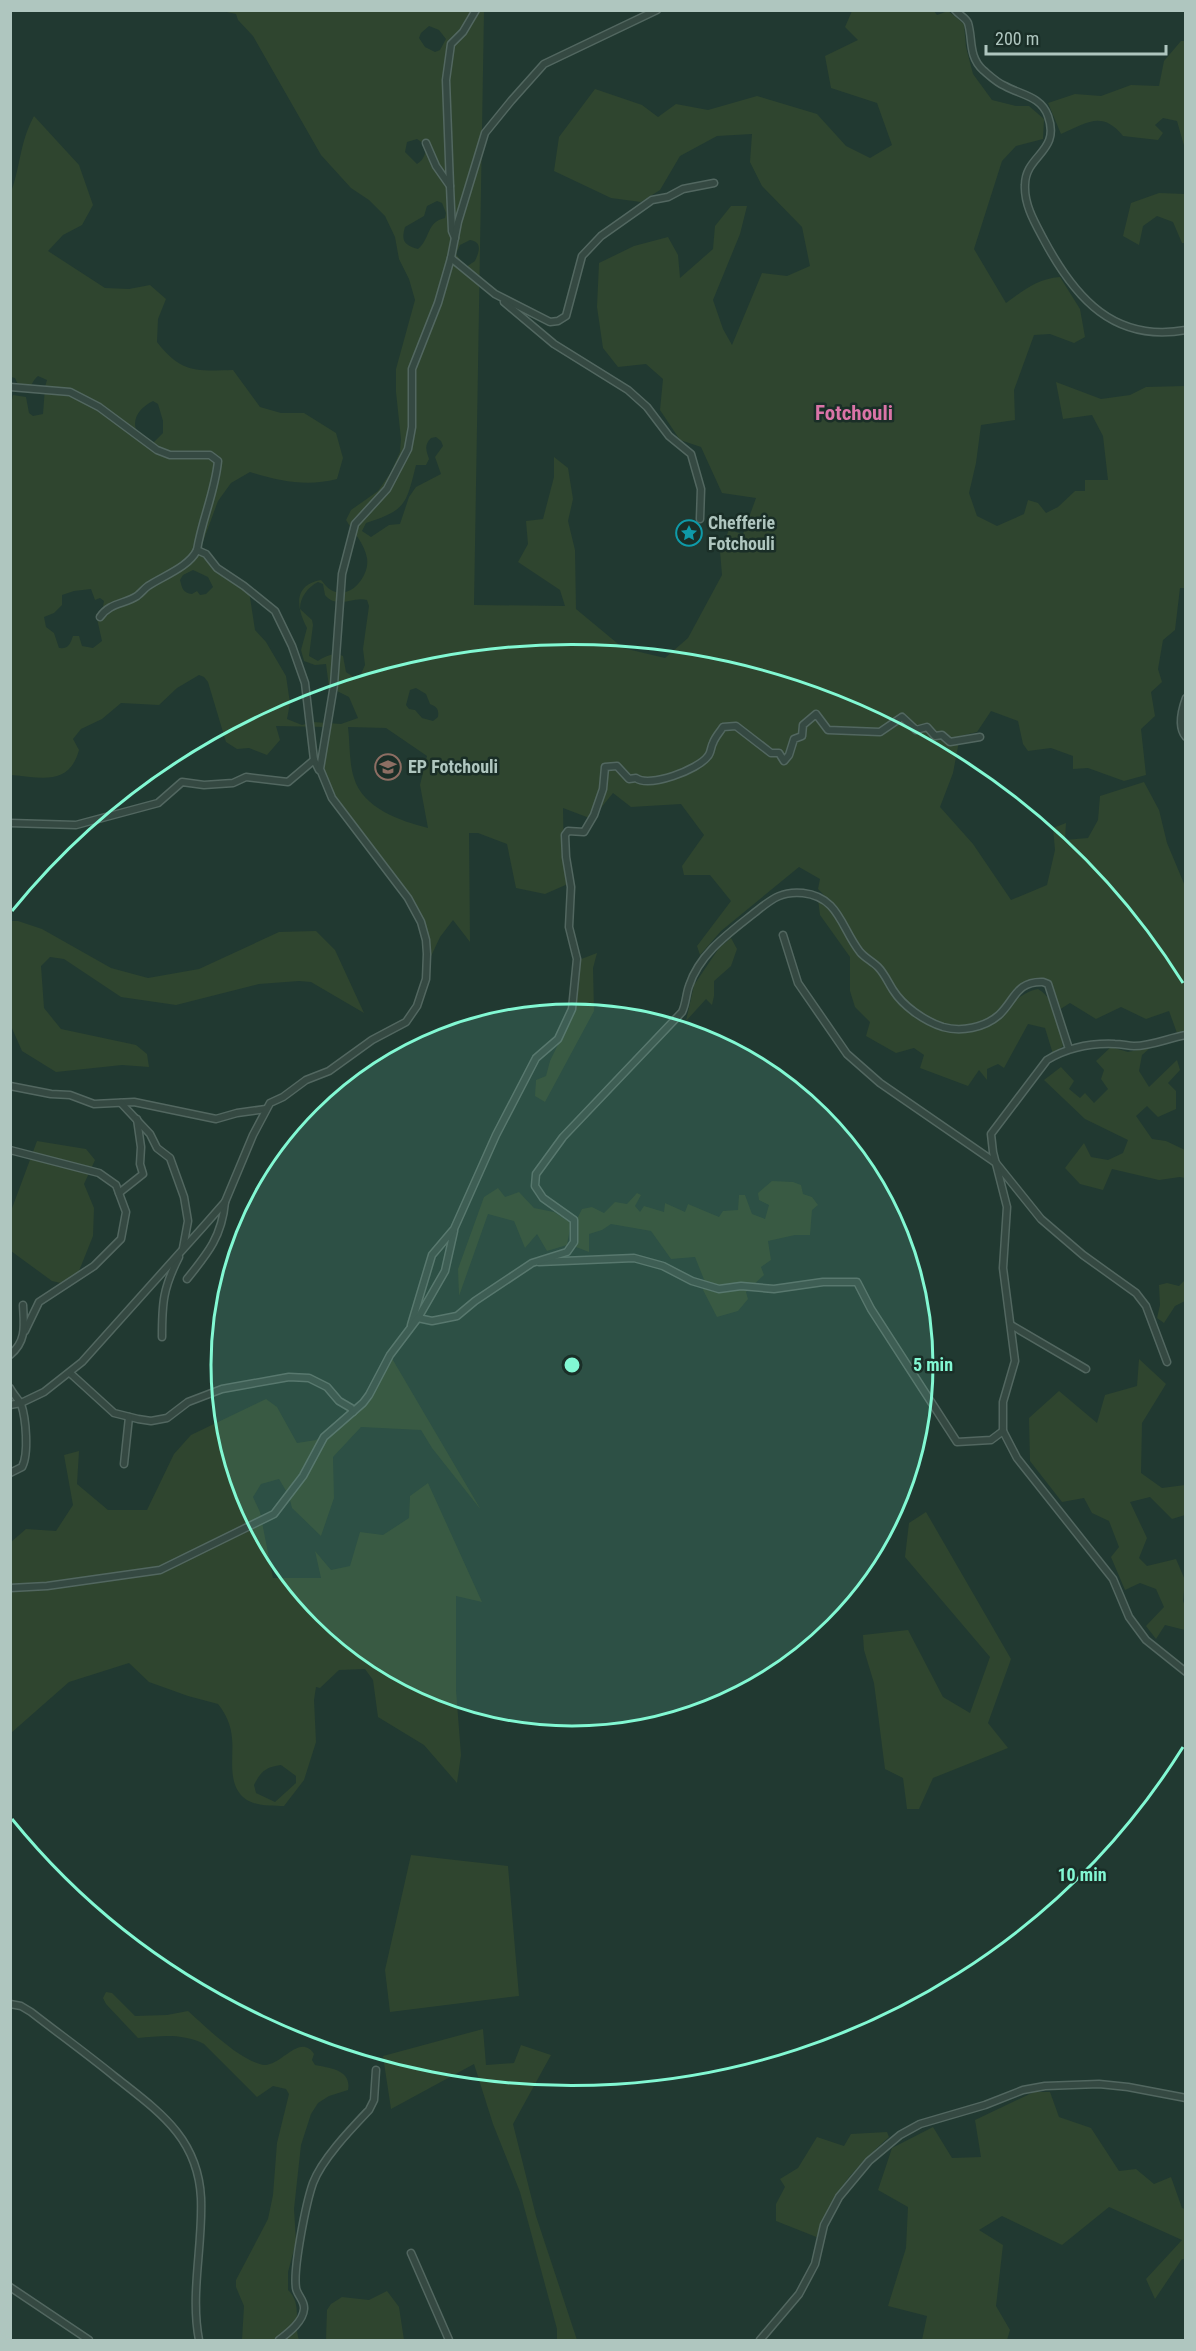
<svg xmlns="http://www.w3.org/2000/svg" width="1196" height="2351" viewBox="0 0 1196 2351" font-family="'Roboto Condensed',sans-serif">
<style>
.green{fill:#2f452f;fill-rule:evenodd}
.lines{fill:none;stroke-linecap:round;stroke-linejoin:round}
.minor-casing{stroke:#526760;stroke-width:9}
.minor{stroke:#354942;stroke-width:6}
.ring{fill:none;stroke:#82f8d3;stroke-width:3}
.labels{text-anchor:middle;stroke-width:5;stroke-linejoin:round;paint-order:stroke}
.poi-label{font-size:18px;font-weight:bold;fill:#afc6bf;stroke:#1a2e27;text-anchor:start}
.quarter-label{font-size:21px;font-weight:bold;fill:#da74a7;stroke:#1a2e27}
.centre{fill:#82f8d3;stroke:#1a2e27;stroke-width:3}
.ring-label{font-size:18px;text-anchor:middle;font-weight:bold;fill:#82f8d3;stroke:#1a2e27;stroke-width:5;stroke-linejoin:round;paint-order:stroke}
</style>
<rect width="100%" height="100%" fill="#213931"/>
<g class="green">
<path d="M222 11H484L474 605 565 606 560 590 518 562 528 544 526 521 543 519 554 477V457L568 468 573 499 568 521 575 550 576 609 623 648 665 658 688 638 722 575 720 551 729 530 743 534 756 498 722 493 701 447 680 440 660 410 663 379 646 364 618 367 603 348 597 307 599 263 634 246 668 237 678 255 680 278 713 249 715 226 731 206H747L740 234 713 300 723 329 732 345 762 273 787 276 810 266 802 227 762 186 750 162 752 134 717 136 680 156 660 190 641 202 611 198 554 171 559 137 595 89 642 105 658 117 676 104 708 110 757 96 817 114 846 146 870 158 892 145 877 103 831 88 825 56 858 40 845 27 852 11H934L937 15 948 11 964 24 966 47 973 74 992 100 1016 106H1029L1044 119 1043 139 1016 146 1002 161 974 249 1006 303C1024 290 1037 279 1060 277L1080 309 1085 337 1074 343 1050 334 1034 335 1014 390 1015 420 981 425 976 463 969 493 977 516 997 526 1024 514 1028 500 1038 503 1046 513 1058 507 1075 491H1085V480H1108L1103 436 1092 415 1063 419 1056 382 1101 399 1130 395 1146 387 1185 386 1186 588H1180L1175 630 1163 640 1158 669 1162 682 1151 692 1155 716 1141 729 1146 775 1124 781 1088 768 1073 769V756L1051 748 1028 751 1023 744 1018 721 991 711 977 732 960 736 953 773 940 807 973 844 1011 900 1047 885 1055 850 1053 828 1066 823 1065 840 1088 838 1098 820 1100 796 1144 782 1159 810 1167 843 1185 886V1031L1177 1033 1169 1011 1146 1019 1121 1007 1096 1019 1070 1003 1059 1010 1044 979C1012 977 1009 1011 984 1022 955 1034 921 1018 902 996 893 987 888 976 880 967 875 961 868 958 863 952 857 946 853 936 848 929 839 914 830 901 818 889L820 879 799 867 721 931 700 955 697 946 731 901 710 875H684L682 866 704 835 681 804 631 807 613 793 592 819 563 808 564 865 570 883 545 894 516 888 507 844 478 833H469L470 942 453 920 440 937 427 965 426 940 408 898 332 798 320 769 327 727 276 726 280 740 267 755 249 748 237 749 226 742 208 682 204 677 199 675 177 688 159 705 121 703 102 719 81 729 73 739 79 750C69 787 40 777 11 775V404L13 395 26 397 29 413 33 416 43 414 45 387 47 380 38 376C32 380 32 388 25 392L20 389 15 378 11 377 10 195C21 166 19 144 34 116L79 165 93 205 82 225 63 235 48 251 105 288 129 289 150 285 166 299 158 319 157 342C181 373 195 371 233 370L260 407 281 413H304L336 433 343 458 337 479C306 487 280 481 250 472L231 483 218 501 201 547 203 553 249 591 255 630 266 642 286 676 290 703 287 719 302 725 313 722 341 724 358 718 349 697 329 687 326 664 315 665 304 661 301 650 307 628C297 609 292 585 321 580 324 583 327 588 331 590 350 601 370 576 367 558 364 543 354 533 346 520L351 510 378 491 391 472 400 452 401 439 396 392V369L415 300 409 279 399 259 395 237 385 216 369 200 351 188 321 155 253 36 238 20 236 14ZM429 26 439 30 446 39 440 50 435 52 425 47 419 38 421 33ZM417 139 426 145C426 153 424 160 417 164L405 152 407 142ZM437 201 442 203 446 213 445 218C426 222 431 238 418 249 404 245 401 241 405 227L424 216 427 206ZM470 240C483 242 479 252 475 261L466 267 456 254 460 245ZM153 401 158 404 163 421V433L154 442 142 439C128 424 137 409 153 401ZM436 437 441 441 443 446 435 457 441 474 416 487 409 497 400 524 389 525 371 537 362 531 366 523C406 510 406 505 416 465H426L429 459C426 450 424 445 431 438ZM193 570 208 577 213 587 206 594 200 595 197 591 192 594C183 593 182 588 180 580L183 575ZM318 582 323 584 325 595C338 610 352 596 367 600L369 606 363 649 365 665 360 676 355 678 346 672 343 656C334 652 326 656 318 661L309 656 313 625 312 620 300 609C300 597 308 587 318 582ZM91 589 95 600 100 598 104 601 102 612 96 614 102 641 93 648 82 646 79 636H73C70 644 69 649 59 648L54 633 46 627 44 617 54 613 62 605V595L74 591ZM416 688 426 694 430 704C437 707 439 709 438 717L433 721 422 718 415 710 409 709 406 705 410 690ZM348 727 386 728 427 756 420 785 428 828C400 821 363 808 354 778 349 763 350 743 348 727Z"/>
<path d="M1181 41H1186L1185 149 1177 121 1163 118 1155 125 1163 133 1158 140 1123 136C1102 110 1087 123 1061 134L1048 103 1075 94 1101 96 1131 85 1159 86 1164 61Z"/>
<polygon points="1159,193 1185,194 1185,243 1182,243 1173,222 1157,216 1143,226 1139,245 1123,236 1131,203"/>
<path d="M818 899C832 907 837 921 846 934 854 947 867 956 877 968 883 976 887 988 894 995 913 1015 941 1036 970 1031 1005 1025 1008 995 1038 989 1057 1000 1058 1025 1063 1046L1053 1054 1045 1028 1028 1024 1004 1068 998 1064 987 1069V1080L979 1070 968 1086 920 1068 924 1055 914 1048 896 1053 866 1036 870 1022 855 1007 850 991V957L820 915Z"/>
<polygon points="10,921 18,921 42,929 111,968 148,978 199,969 279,932 316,931 335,950 364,1013 311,982 299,981 259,984 176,1005 121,997 64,959 50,957 41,966 44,1008 61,1029 136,1045 147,1054 149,1067 122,1065 56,1072 22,1051 11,1026"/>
<polygon points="731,938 737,949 731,966 714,981 714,996 712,1005 706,999 686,1021 694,985 719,948"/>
<polygon points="597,953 593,968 594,1011 545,1102 535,1096 536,1080 546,1076 550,1061 566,1028 576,961"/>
<polygon points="1111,1047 1128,1052 1151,1047 1142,1055 1139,1071 1149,1087 1177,1060 1180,1070 1168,1083 1176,1091 1176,1109 1158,1117 1147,1106 1136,1116 1152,1139 1166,1141 1185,1150 1185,1178 1180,1177 1159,1180 1112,1169 1103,1190 1080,1184 1065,1168 1084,1143 1091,1157 1108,1160 1123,1153 1128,1140 1085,1119 1044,1080 1061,1067 1074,1081 1069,1089 1080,1098 1085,1093 1094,1103 1108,1089 1101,1079 1104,1070 1096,1061"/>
<polygon points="37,1141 86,1149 95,1160 84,1184 94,1208 93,1236 77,1276 65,1284 52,1281 11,1251 11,1211"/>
<polygon points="772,1181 793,1182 801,1185 803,1194 812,1197 818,1205 812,1210 810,1235 795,1235 768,1241 771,1260 761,1267 764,1275 746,1292 748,1299 738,1311 717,1317 703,1290 705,1282 695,1257 671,1259 651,1231 611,1224 602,1230 589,1234 589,1252 576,1247 577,1219 582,1209 592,1207 604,1213 615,1202 627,1204 637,1193 641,1195 635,1206 640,1212 644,1206 664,1212 665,1203 685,1212 688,1204 719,1217 723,1211 738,1210 739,1195 745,1195 752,1214 765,1219 769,1205 759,1200 758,1193"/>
<polygon points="498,1188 505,1197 519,1192 534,1208 554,1212 571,1223 567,1245 547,1251 537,1234 525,1248 514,1221 488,1214 459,1296 458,1269 484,1197"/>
<polygon points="1185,1280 1185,1301 1175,1306 1164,1323 1157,1318 1160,1305 1159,1285 1167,1283 1179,1286"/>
<path d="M390 1355 481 1510 432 1448 421 1430 361 1427 333 1457 334 1498 321 1536 292 1508 289 1496 279 1479 261 1484 253 1497 260 1512 273 1578H321L315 1551 331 1570 350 1566 360 1532 383 1535 409 1518 410 1496 428 1483 482 1602 456 1596V1690L461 1755 457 1783 424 1745 378 1717 373 1680 365 1669 339 1670 320 1688 316 1687 314 1700 316 1742 304 1780 284 1806C271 1806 252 1806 243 1797 227 1782 234 1757 232 1738 231 1725 226 1714 218 1704L188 1696 149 1682 129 1663 69 1682 11 1733V1542L26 1529 56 1531 73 1505 64 1455 79 1451 77 1484 108 1510H147L174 1454 191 1435 266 1399 277 1407 297 1443 316 1440 363 1403ZM281 1765 296 1776V1783L275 1802 256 1793 254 1785C261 1771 266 1767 281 1765Z"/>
<polygon points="1139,1359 1166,1384 1142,1423 1141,1473 1162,1488 1185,1485 1185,1515 1172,1519 1150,1497 1130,1502 1147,1538 1139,1558 1147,1566 1176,1559 1185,1580 1183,1601 1185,1606 1185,1630 1165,1625 1156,1639 1146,1626 1164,1607 1156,1589 1140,1583 1125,1590 1111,1557 1119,1547 1109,1521 1092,1513 1084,1498 1062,1502 1030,1461 1029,1418 1059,1391 1097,1423 1105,1395 1137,1386"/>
<polygon points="926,1512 1011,1659 988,1723 1008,1748 933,1778 919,1809 907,1809 903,1778 885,1769 874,1683 864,1650 863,1635 908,1630 943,1697 970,1713 990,1657 905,1557 909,1523"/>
<polygon points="411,1855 508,1866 519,1996 390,2012 385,1970"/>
<path d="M106 1992 112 1993 135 2016 167 2015 188 2011C205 2026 242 2063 265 2065 282 2065 300 2033 314 2054L312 2060 315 2065C330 2068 352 2070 348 2090L329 2096 318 2103 311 2114 301 2145 294 2209 296 2242 288 2272V2290C303 2304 293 2323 299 2340H242L244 2306 236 2287V2280L268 2219 273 2195 277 2143 289 2094 286 2089 273 2086 257 2097 204 2044C182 2033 161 2036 138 2038L106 2004 103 1998Z"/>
<polygon points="483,2029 486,2065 514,2063 521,2045 551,2055 513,2124 536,2216 577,2340 557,2340 557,2329 520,2192 493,2124 474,2064 391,2109 383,2056"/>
<polygon points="1034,2092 1050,2092 1059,2117 1091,2128 1119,2171 1136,2169 1154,2184 1171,2177 1182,2208 1185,2209 1185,2259 1182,2259 1155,2299 1146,2279 1182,2240 1109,2207 1062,2245 1002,2216 979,2230 1003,2245 996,2306 1010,2330 1007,2340 922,2340 927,2316 888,2306 906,2248 908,2207 878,2190 892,2148 933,2127 952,2158 981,2157 975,2120"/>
<path d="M887 2132 889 2137C858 2165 827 2195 819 2238L776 2221V2204L785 2187 780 2179 798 2168 817 2137 844 2146 851 2134Z"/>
<polygon points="387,2291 399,2307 404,2340 326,2340 327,2310 331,2304 342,2297 369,2300"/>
</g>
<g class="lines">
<g class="minor-casing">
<g id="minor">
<path d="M955 10C959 15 966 18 968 23 973 39 968 56 983 70 989 75 997 83 1005 86 1021 95 1041 96 1048 116 1061 152 1025 155 1025 185 1024 205 1035 223 1044 240 1075 298 1114 343 1186 330"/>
<polyline points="426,143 436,166 450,186 452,231 455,238"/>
<polyline points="450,186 446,80 451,44 463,32 476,10"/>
<polyline points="451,258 495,294 550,322 558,321 566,316 582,256 601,236 652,200 668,197 683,189 714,183"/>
<polyline points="504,302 554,344 628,390 647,407 669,436 691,454 701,489 700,519"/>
<path d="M10 387 70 392 99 407 157 450 170 455H210L218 461C215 492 202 519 197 550L206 554 217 568 244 586 275 611 292 646 305 683 314 760 319 770"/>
<path d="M100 617C109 603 125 604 137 596 141 593 144 589 148 586 163 576 189 567 197 550"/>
<path d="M1186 698C1182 709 1177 727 1186 737"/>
<polyline points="10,823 76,825 158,803 182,782 204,785 233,783 246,777 288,782 314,760"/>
<polyline points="783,935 798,983 847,1054 880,1083 996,1163 1041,1219 1083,1255 1136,1293 1146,1306 1167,1362"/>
<path d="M1186 1035C1168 1038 1152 1046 1134 1046 1128 1046 1122 1044 1115 1044 1092 1043 1067 1048 1047 1060L991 1134 993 1152 1007 1207 1003 1268 1015 1361 1003 1402V1431L1017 1458 1113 1579 1129 1617 1146 1640 1186 1672"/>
<polyline points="10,1086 51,1094 70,1095 94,1104 134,1102 216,1119 237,1113 266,1109"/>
<polyline points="121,1103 150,1134 157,1148 170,1158 184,1197 188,1221 183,1248"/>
<polyline points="10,1150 99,1173 116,1185 126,1212 121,1239 94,1266 39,1302 25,1331"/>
<polyline points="119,1193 143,1174 140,1164 141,1147 137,1119"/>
<polyline points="539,1262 634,1258 663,1266 692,1281 719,1289 741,1286 774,1289 823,1282 857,1282 871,1309 957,1442 991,1440 1003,1431"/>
<path d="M187 1279C208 1253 222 1236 225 1202"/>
<polyline points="418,1318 445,1271 454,1231"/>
<path d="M411 1325 432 1255 454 1229 496 1135 536 1058 558 1039 572 1009 577 959 569 927 571 887 566 857 565 835 568 831 584 832 594 815 603 789 605 767 617 766 629 779 636 778C649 788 698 770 708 756 711 753 711 746 713 743 715 737 720 732 723 727L736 726 771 753H779L784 761 789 755 794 739 802 736 803 725 816 714 828 730 880 732 902 717 916 730 927 727 935 736 942 735 950 742 980 737"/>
<polyline points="1011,1325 1086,1369"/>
<path d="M162 1337C162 1303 163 1288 179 1257"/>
<path d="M10 1355C27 1341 24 1325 23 1305"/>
<polyline points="70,1373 114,1413 138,1419 151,1421 167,1418 188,1402 222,1389 289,1377 309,1378 327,1387 339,1401 351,1408 353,1412"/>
<path d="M10 1388C13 1394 18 1399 21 1404 26 1418 29 1454 22 1467L10 1473"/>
<polyline points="10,1405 21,1403 44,1392 82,1362 203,1227 225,1202 253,1135 270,1103 283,1097 306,1080 329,1071 372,1040 406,1022 417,1006 426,979 427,954 426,940 421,922 408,898 332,798 320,769 334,685 342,574 355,524 387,489 408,449 412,427 412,369 438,303 451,258 458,222 485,133 511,101 544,64 657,10"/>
<polyline points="124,1464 129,1417"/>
<path d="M10 1588 47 1586 160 1570 274 1514 303 1476 324 1437 363 1403 369 1395 390 1355 418 1318 432 1321 457 1316 475 1301 532 1263 567 1252 574 1242V1220L543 1198 535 1186 536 1174 563 1137 682 1012C686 1004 686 994 689 986 700 952 732 931 758 910 773 898 783 891 803 893 839 897 841 928 860 952 865 958 872 961 878 967 884 973 888 982 893 990 903 1006 924 1021 943 1027 961 1032 984 1028 999 1015 1015 1000 1016 981 1043 982L1048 984 1069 1049"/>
<path d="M10 2004 21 2006 31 2012C58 2033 87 2054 114 2076 158 2111 198 2137 201 2198 203 2246 190 2293 199 2340"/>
<polyline points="411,2253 449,2340"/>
<polyline points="10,2287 89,2340"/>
<path d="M279 2340C288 2333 303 2322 304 2309 305 2301 297 2295 296 2288 293 2268 306 2203 313 2183 322 2159 351 2129 369 2110L374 2100 376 2070"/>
<polyline points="760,2340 799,2294 815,2264 824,2225 839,2197 869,2161 900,2135 920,2124 985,2105 1023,2090 1045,2086 1099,2084 1128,2087 1186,2098"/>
</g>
</g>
<use href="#minor" class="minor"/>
</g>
<circle cx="572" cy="1365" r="361" fill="#82f8d3" fill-opacity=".12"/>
<g class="ring">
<circle cx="572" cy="1365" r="361"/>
<path d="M1183 1747A721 721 0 0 1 12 1819M12 911A721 721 0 0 1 1183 983"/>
</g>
<defs>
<g id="sight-ring" transform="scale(1.35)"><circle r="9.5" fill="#1a2e27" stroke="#0f9aa8" stroke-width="1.5"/><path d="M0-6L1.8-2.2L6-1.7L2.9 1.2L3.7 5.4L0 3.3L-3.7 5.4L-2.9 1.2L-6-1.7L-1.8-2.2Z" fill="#0f9aa8"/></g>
<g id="school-ring" transform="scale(1.35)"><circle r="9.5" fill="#1a2e27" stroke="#8d6e63" stroke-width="1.5"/><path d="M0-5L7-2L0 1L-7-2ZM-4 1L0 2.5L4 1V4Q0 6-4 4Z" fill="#8d6e63"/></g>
</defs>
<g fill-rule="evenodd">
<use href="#sight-ring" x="689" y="533"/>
<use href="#school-ring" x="388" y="767"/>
</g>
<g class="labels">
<g class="poi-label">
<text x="708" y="529">Chefferie<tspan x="708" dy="21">Fotchouli</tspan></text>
<text x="408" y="773">EP Fotchouli</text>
</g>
<g class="quarter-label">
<text x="854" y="420">Fotchouli</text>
</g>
</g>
<circle cx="572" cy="1365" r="9" class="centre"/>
<g class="ring-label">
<text x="933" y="1371">5 min</text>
<text x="1082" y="1881">10 min</text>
</g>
<rect width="1196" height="2351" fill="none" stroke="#afc6bf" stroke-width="24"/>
<path d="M986 45v9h180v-9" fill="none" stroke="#afc6bf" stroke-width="3"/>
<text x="995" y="45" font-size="18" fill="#afc6bf" stroke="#1a2e27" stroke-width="4.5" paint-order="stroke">200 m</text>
</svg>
